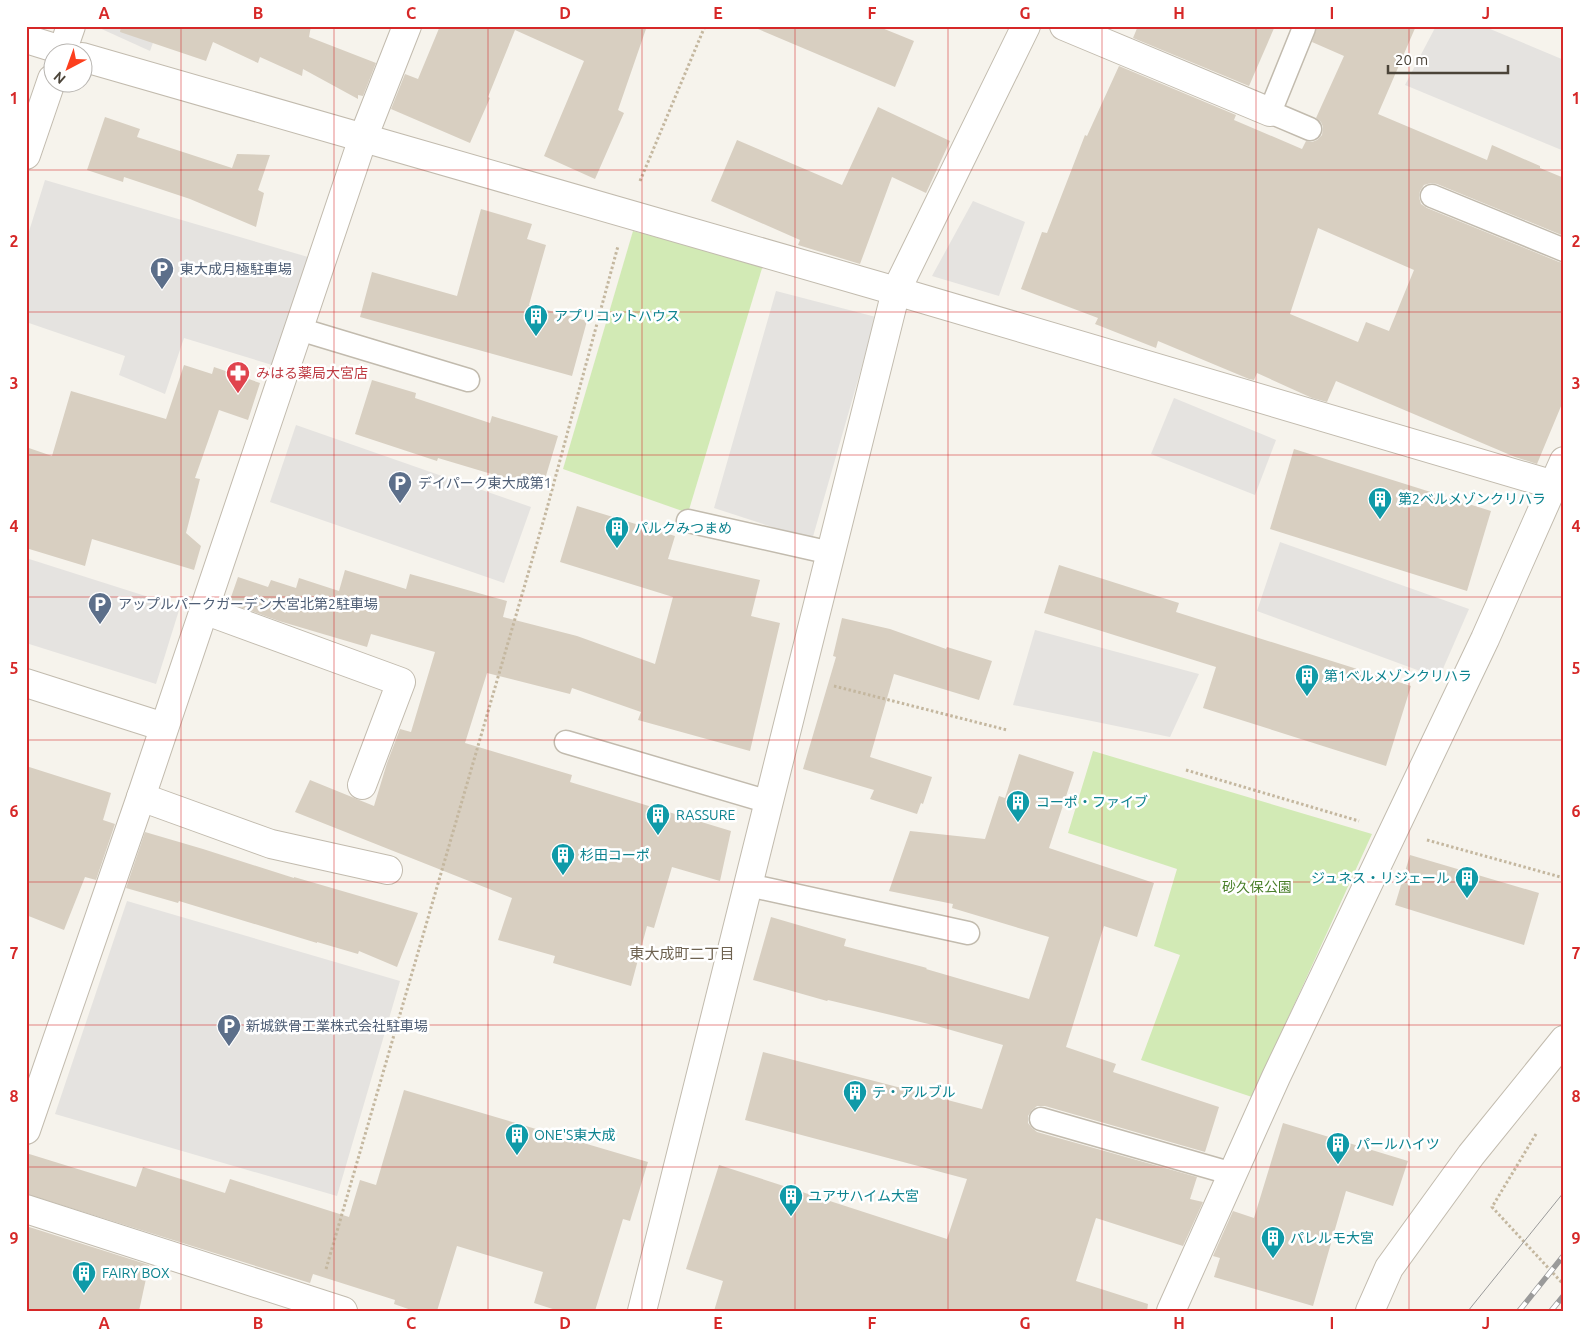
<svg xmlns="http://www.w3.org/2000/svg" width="1590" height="1337" viewBox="0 0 1590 1337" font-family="Ubuntu,'Noto Sans JP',sans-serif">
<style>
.green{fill:#d2eab5}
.parking{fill:#e5e3e0}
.building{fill:#d8cfc1;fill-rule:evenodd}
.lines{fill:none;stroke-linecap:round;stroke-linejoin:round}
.lane-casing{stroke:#c2bbae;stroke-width:25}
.street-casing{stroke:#c2bbae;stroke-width:30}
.path{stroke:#c4b79f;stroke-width:3;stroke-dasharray:2.5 2.5;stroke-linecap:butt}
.lane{stroke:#fff;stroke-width:22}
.street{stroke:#fff;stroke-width:28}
.tram{stroke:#9a9a9a;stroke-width:1}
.rail-casing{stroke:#9a9a9a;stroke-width:5.5}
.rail{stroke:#fff;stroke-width:4;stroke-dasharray:11;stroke-linecap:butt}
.grid{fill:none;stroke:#d62828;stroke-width:1;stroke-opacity:0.55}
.labels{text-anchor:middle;stroke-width:5;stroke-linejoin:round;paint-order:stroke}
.service-label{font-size:14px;fill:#4e5e75;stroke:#fff;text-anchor:start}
.culture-label{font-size:14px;fill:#0d838f;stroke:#fff;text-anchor:start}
.health-label{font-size:14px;fill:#be3a42;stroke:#fff;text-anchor:start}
.park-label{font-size:14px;fill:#4a7f2a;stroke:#fff}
.neighbourhood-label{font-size:15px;fill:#6e6250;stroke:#fff}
.neatline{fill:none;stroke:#d62828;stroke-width:2}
.grid-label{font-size:16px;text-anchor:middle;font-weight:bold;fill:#d62828}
</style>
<rect width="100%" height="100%" fill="#f6f3ec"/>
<g class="green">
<polygon points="633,231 763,265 688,513 563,469"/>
<polygon points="1093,751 1372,834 1252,1097 1141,1060 1180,955 1154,946 1177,869 1068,833"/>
</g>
<g class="parking">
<polygon points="95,26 159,26 150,51"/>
<polygon points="1436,26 1483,26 1564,60 1564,151 1405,85"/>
<polygon points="45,180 308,257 272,365 184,338 165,394 119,375 125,356 26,322 26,241"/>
<polygon points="973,201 1025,222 999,296 932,276"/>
<polygon points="776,291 876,317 812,540 714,508"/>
<polygon points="1174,398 1276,440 1255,495 1151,454"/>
<polygon points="296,425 531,507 504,583 270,502"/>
<polygon points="1280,542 1469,609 1439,678 1257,611"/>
<polygon points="26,558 180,607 156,684 26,643"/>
<polygon points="1035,630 1199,674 1170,737 1013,705"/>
<polygon points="127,901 400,981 337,1196 55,1114"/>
</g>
<g class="building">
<polygon points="121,26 311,26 309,37 376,63 363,96 358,95 358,99 303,69 302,76 260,57 258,63 213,42 206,61 120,32"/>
<polygon points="440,26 647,26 618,110 624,113 595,179 544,156 584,61 515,30 488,97 490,98 470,143 391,109 405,74 418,79"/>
<polygon points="751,26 877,26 914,41 895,87"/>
<polygon points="1138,26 1275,26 1249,86 1133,38"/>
<path d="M1317 26H1416L1378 114 1487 160 1492 145 1540 166V168L1564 178V236L1437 184 1431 183 1424 185 1420 191 1419 197 1421 204 1427 208 1559 262 1564 263V399L1537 464 1515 457 1336 381 1327 402 1312 398 1257 373 1254 380 1249 379 1158 341 1156 348 1095 324 1098 318 1021 289 1042 232 1047 233 1085 135 1087 136 1119 66 1236 115 1234 120 1302 149 1306 141 1312 142 1317 140 1322 135 1323 127 1321 122 1316 118 1344 56 1312 42ZM1318 228 1414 270 1389 331 1366 322 1358 342 1290 314Z"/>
<polygon points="878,107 950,141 926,193 892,177 860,264 798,245 800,240 711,201 737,140 842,185"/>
<polygon points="105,117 140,129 137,137 232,168 237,154 270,155 258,190 264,193 256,227 190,199 124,177 123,182 87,170"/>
<polygon points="481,209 532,224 527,239 546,245 529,305 587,321 572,376 360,317 372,272 457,296"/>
<polygon points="184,365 212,374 214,367 260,383 248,420 219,410 195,478 200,479 186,533 201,546 194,570 92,539 85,566 26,548 26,447 52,456 71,391 166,419"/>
<polygon points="372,380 416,393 415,398 490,423 492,416 558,436 542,489 438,458 437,461 355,434"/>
<polygon points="1294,449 1491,511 1467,591 1270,529"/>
<polygon points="577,506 675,536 668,559 760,580 751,616 780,623 750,751 638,720 641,712 572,688 570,694 487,673 465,743 572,775 570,782 731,831 720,881 672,867 654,928 647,926 631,986 553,963 555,956 498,940 512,898 295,812 310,780 374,806 387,763 400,729 411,732 435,652 371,634 367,647 279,621 229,603 238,577 268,587 271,580 296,588 299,578 339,591 345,570 406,589 410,574 507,601 503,617 577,636 655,664 673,597 560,562"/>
<polygon points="1059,565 1179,603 1176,612 1411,686 1386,766 1203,708 1216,667 1044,613"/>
<polygon points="842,618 890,629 946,649 947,647 992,661 979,700 894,674 870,757 932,777 923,804 921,803 917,814 870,799 874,790 803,769 836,657 833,656"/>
<polygon points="1019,754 1074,772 1049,848 1154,883 1137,937 1104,926 1066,1047 1116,1064 1113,1072 1219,1107 1205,1152 1045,1106 1037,1106 1032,1110 1028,1116 1028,1123 1032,1128 1037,1132 1197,1177 1190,1199 1203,1202 1183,1246 1096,1218 1076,1281 1148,1304 1147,1311 714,1311 723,1281 686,1269 719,1165 947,1239 967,1179 745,1120 763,1052 982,1109 1003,1045 937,1026 828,1000 827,1001 753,980 771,917 846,939 844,946 927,968 926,969 1029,999 1049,937 952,908 953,904 889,891 910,831 985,839 999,796 1005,798"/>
<polygon points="26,766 111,793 103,820 115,824 96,880 85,877 64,930 26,915"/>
<polygon points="145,832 203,849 294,878 294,877 418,913 397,967 359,951 358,954 317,942 317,943 179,901 178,903 126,888"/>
<polygon points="1410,855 1539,893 1524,945 1395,905"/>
<polygon points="404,1090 648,1162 630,1221 623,1219 595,1311 559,1311 534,1303 543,1272 457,1246 437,1311 414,1311 394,1304 395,1300 313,1274 310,1283 26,1194 26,1153 136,1187 143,1167 225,1193 230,1179 349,1217 360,1180 376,1185"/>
<polygon points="1283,1123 1408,1161 1393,1206 1346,1191 1313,1306 1214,1277 1220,1258 1213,1256 1233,1211 1254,1218"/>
<polygon points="26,1226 149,1265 139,1311 26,1311"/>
</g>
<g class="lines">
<g class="lane-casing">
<g id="lane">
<polyline points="1304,28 1270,112 1310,129"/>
<polyline points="1432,196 1564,250"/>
<polyline points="299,329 468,380"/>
<polyline points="688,521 831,553"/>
<polyline points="566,742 769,802"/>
<polyline points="748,885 968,933"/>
<polyline points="1041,1119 1233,1174"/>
</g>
</g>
<g class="street-casing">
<g id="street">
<polyline points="1064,26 1270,112"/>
<polyline points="26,39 68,52"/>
<polyline points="62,52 71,26"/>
<polyline points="82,57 896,291 1564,488"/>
<polyline points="26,155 52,79"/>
<polyline points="204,610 401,682 362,785"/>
<polyline points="26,683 164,727"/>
<polyline points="141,797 271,844 388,870"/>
<polyline points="26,1130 141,797 363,138 407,26"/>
<polyline points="26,1209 343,1311"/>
<polyline points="642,1311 896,291 1026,26"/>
<polyline points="1171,1311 1276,1077 1485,639 1564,461"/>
<polyline points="1370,1311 1389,1268 1471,1155 1564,1040"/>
</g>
</g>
<g class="path">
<polyline points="640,181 705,26"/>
<polyline points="834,686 1007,730"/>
<polyline points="1186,770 1359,821"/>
<polyline points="1427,840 1564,878"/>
<polyline points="1536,1134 1492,1207 1564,1285"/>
<polyline points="326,1269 546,512 618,246"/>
</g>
<use href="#lane" class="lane"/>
<use href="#street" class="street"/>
<polyline class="tram" points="1468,1311 1564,1192"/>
<g class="rail-casing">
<g id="rail">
<polyline points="1519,1311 1564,1255"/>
<polyline points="1551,1311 1564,1295"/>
</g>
</g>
<use href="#rail" class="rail"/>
</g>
<path class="grid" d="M181 26V1311M334 26V1311M488 26V1311M642 26V1311M795 26V1311M948 26V1311M1102 26V1311M1256 26V1311M1409 26V1311M26 170H1564M26 312H1564M26 455H1564M26 597H1564M26 740H1564M26 882H1564M26 1025H1564M26 1167H1564"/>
<defs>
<g id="parking-pin" transform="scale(1.25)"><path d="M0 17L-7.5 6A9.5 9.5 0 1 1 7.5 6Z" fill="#5c6f8a" stroke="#fff"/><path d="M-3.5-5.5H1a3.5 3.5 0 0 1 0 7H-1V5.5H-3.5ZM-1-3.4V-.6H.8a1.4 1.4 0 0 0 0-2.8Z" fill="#fff"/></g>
<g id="building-pin" transform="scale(1.25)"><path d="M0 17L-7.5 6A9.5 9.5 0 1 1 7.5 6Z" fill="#0f9aa8" stroke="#fff"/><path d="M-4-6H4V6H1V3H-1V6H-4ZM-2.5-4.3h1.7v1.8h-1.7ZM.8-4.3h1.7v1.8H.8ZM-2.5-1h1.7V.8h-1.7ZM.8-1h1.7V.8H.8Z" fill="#fff"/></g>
<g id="pharmacy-pin" transform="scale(1.25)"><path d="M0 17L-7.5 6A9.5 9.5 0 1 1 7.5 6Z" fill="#e0444e" stroke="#fff"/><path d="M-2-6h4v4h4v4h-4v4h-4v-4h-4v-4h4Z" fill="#fff"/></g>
</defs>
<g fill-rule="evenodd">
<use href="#parking-pin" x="162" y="269"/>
<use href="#building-pin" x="536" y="316"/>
<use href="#pharmacy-pin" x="238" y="373"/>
<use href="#parking-pin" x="400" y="483"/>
<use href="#building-pin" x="1380" y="499"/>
<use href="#building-pin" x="617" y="528"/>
<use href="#parking-pin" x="100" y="604"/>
<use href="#building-pin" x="1307" y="676"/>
<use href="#building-pin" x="1018" y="802"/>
<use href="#building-pin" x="658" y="815"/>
<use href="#building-pin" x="563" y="855"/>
<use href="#building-pin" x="1467" y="878"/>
<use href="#parking-pin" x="229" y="1026"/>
<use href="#building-pin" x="855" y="1092"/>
<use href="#building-pin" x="517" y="1135"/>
<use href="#building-pin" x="1338" y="1144"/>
<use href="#building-pin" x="791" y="1196"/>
<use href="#building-pin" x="1273" y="1238"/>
<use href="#building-pin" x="84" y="1273"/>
</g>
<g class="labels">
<g class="service-label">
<text x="180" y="274">東大成月極駐車場</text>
<text x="418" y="488">デイパーク東大成第1</text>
<text x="118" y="609">アップルパークガーデン大宮北第2駐車場</text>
<text x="246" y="1031">新城鉄骨工業株式会社駐車場</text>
</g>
<g class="culture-label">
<text x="554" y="321">アプリコットハウス</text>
<text x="1398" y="504">第2ベルメゾンクリハラ</text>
<text x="634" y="533">パルクみつまめ</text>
<text x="1324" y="681">第1ベルメゾンクリハラ</text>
<text x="1036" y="807">コーポ・ファイブ</text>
<text x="676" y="820">RASSURE</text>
<text x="580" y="860">杉田コーポ</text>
<text x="1450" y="883" text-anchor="end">ジュネス・リジェール</text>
<text x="872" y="1097">テ・アルブル</text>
<text x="534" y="1140">ONE'S東大成</text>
<text x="1356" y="1149">パールハイツ</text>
<text x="808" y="1201">ユアサハイム大宮</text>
<text x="1290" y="1243">パレルモ大宮</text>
<text x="102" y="1278">FAIRY BOX</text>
</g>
<g class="health-label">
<text x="256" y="378">みはる薬局大宮店</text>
</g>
<g class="park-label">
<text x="1257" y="892">砂久保公園</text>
</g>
<g class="neighbourhood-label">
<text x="682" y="959">東大成町二丁目</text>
</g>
</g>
<rect width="1590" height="1337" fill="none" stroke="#ffffff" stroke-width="55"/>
<g transform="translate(68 68) rotate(221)"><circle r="24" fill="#ffffff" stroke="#b7b4b0"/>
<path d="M0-4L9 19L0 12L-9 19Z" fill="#fc3f1d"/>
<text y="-8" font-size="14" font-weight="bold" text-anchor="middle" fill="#4b4439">N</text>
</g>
<path d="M1388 65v8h120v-8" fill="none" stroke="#4b4439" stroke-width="2.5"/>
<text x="1395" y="65" font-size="15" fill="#4b4439" stroke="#ffffff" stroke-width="4" paint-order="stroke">20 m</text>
<rect x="28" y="28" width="1534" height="1282" class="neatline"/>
<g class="grid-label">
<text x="104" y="19">A</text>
<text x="258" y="19">B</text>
<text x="411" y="19">C</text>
<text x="565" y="19">D</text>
<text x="718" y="19">E</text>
<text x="872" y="19">F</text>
<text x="1025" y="19">G</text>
<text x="1179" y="19">H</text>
<text x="1332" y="19">I</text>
<text x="1486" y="19">J</text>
<text x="14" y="104">1</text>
<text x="1576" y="104">1</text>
<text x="14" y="247">2</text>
<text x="1576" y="247">2</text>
<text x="14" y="389">3</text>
<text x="1576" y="389">3</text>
<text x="14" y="532">4</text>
<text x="1576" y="532">4</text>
<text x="14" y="674">5</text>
<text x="1576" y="674">5</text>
<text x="14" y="817">6</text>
<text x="1576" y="817">6</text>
<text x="14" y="959">7</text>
<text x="1576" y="959">7</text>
<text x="14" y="1102">8</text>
<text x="1576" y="1102">8</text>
<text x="14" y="1244">9</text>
<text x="1576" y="1244">9</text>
<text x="104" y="1329">A</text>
<text x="258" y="1329">B</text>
<text x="411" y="1329">C</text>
<text x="565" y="1329">D</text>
<text x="718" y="1329">E</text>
<text x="872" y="1329">F</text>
<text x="1025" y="1329">G</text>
<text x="1179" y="1329">H</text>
<text x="1332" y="1329">I</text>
<text x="1486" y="1329">J</text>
</g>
</svg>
